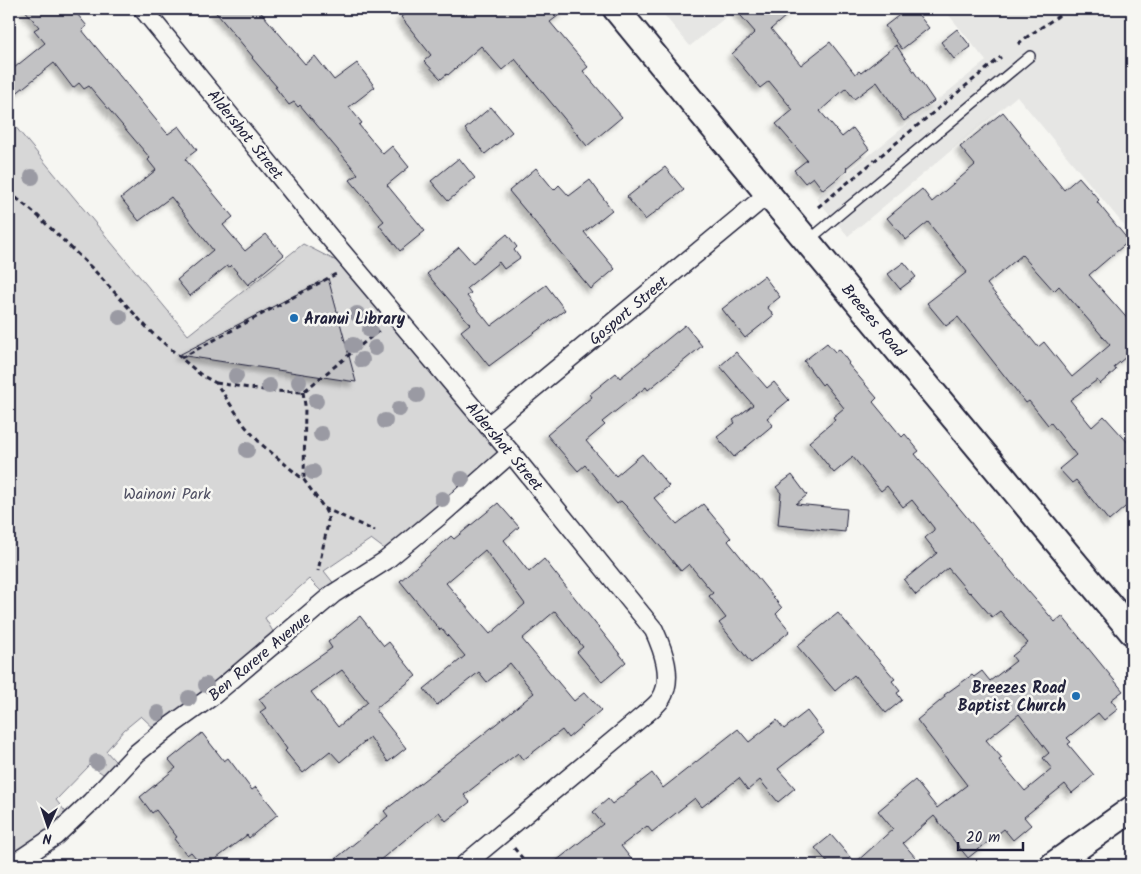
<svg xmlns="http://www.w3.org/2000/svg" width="1141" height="874" viewBox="0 0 1141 874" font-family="Kalam,sans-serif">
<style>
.built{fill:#e6e6e4}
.green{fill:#d7d7d7;stroke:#7c7c89}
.building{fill:#c2c2c4;stroke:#22223b;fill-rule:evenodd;filter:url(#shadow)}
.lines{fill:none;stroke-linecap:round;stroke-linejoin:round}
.lane-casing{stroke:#22223b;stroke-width:12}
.street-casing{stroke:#22223b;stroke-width:21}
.secondary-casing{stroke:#22223b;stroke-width:29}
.path{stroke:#22223b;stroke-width:3;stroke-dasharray:5 4;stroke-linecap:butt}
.lane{stroke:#f6f6f2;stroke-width:9}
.street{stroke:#f6f6f2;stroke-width:18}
.secondary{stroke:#f6f6f2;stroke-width:25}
.tree{fill:#9a9aa3}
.poi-dot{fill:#1f6fb2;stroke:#f6f6f2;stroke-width:2}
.labels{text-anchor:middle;stroke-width:5;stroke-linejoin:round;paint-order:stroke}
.street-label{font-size:16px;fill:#22223b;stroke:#f6f6f2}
.poi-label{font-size:16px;font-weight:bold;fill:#22223b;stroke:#f6f6f2;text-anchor:start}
.park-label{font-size:16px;fill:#4f4f62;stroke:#f6f6f2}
</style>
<defs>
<filter id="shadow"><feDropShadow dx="-4.5" dy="4.5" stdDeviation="2.5" flood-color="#0004"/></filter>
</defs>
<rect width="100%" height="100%" fill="#f6f6f2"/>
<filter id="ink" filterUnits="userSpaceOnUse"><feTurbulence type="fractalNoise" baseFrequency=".02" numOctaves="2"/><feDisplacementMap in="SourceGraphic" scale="10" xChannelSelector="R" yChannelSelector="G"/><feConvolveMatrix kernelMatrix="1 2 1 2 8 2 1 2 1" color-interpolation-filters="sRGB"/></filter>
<g filter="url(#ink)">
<g class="built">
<polygon points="659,9 736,9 690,46"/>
<polygon points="944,9 1132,9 1132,235 1017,96 848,236 816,198 986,61"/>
</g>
<polygon class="green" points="9,119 188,335 303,244 360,273 511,453 396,552 383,548 371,539 324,571 339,590 328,598 309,579 265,618 278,640 160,734 141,716 124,730 106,751 122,769 112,780 90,765 56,800 72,820 20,861 9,850"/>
<g class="building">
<polygon points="24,9 73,9 87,26 82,30 166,132 168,134 179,126 197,150 185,159 233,217 223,225 245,251 266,234 284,255 248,285 231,265 229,267 227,266 190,296 177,280 213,250 171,197 139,221 121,198 156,170 148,160 150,158 89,86 84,89 79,83 73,88 54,63 9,99 9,72 45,43 34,30 39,27"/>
<polygon points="213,9 258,9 305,64 315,56 334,80 357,63 375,87 349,107 362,123 359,125 383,154 392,146 409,167 387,185 425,231 400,251 379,225 384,221 350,180 358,174 300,105 298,107 294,102 289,105 275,87 277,87 252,58 253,57"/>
<polygon points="410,9 567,9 550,22 588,67 583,71 622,117 587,146 515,59 502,70 481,46 448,75 447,74 441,79 424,61 431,55 401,17"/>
<polygon points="735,9 794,9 771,29 801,65 830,42 855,74 859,71 861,73 896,45 934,101 904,121 877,82 854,99 846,88 820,111 842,137 853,128 869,149 846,168 848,170 823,190 813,177 805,183 794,170 807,160 776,124 793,110 769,81 760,88 732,54 755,32"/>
<polygon points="907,9 914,9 929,28 902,49 885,26"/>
<polygon points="957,29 971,47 954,59 941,42"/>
<polygon points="491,107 512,132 485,154 465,129"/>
<path d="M1003 112 1021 134 1020 135 1064 190 1079 177 1099 200 1097 202 1129 241 1089 275 1132 324V352L1114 367 1116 370 1100 384 1097 380 1070 400 1092 427 1104 416 1132 447V501L1109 521 1076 480 1072 483 1059 469 1076 455 1051 423 1048 425 1029 401 1026 403 958 317 946 326 927 303 967 272 928 222 906 240 887 218 922 189 932 202 975 165 960 147ZM1022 255 1054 291 1059 286 1110 345 1072 377 1044 342 1038 347 987 284Z"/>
<polygon points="459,158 475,178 448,201 431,181"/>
<polygon points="665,167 684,190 645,220 627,197"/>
<polygon points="536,168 554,190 559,185 569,196 590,180 612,210 584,232 615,269 591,289 509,191"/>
<polygon points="507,234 517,247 514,250 520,258 504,269 499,262 467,288 471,293 467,296 491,326 546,285 565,310 489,366 461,331 470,324 427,274 459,247 473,263"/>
<polygon points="904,262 916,277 900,289 888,274"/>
<polygon points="764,276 780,297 767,307 774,315 745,338 722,309"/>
<polygon points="328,278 356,382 179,355 278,304"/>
<polygon points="685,325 702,346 648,390 646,387 602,422 605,425 586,441 616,476 642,454 669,486 654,498 677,524 703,504 731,538 728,541 782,608 776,614 790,631 751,663 719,623 726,618 709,596 713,593 689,564 681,571 626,506 621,501 617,504 585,465 578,471 547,435 592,397 590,394 616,373 620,378"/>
<path d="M827 343 835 352 839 349 849 363 848 364 877 398 873 402 902 437 905 434 919 451 915 454 1016 577 1055 622 1062 616 1123 691 1111 700 1118 709 1104 720 1098 713 1067 738 1071 742 1068 744 1094 775 1072 793 1065 784 1024 817 1031 825 1013 840 1004 829 968 858 934 816 903 843 922 865H830L815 848 831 835 855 863 893 829 878 811 915 780 937 808 967 785 917 720 945 697 944 695 972 675 974 677 982 671 990 681 1016 661 1012 656 1028 643 1000 611 992 617 970 592 969 593 948 568 916 595 904 580 937 553 925 538 934 530V528L912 500 903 507 887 486 881 491 852 456V458L834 473 809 442 835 420 833 417 844 408 824 383 822 385 804 361ZM1019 714 1049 753 1043 758 1052 769 1025 791 999 760 1002 758 986 740Z"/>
<polygon points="736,352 767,388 774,382 789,400 767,418 773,425 734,457 717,437 735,423 733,420 753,405 720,366"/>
<polygon points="792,475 807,495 796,504 847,509 845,532 778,525 781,493 776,487"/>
<path d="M498 503 519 527 504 540 529 572 544 559 626 662 602 682 577 652 583 647 555 611 522 639 574 701 585 692 601 710 568 738 562 730 523 760 518 753 464 795 470 802 446 821 439 812 374 865H328L388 816 384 811 480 737 534 693 510 663 487 682 479 672 437 705 424 689 465 656 442 629 440 630 400 581 451 536 454 539ZM485 550 525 604 490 634 446 583Z"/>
<polygon points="838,613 895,679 892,681 900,691 897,693 902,700 886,713 854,675 835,691 797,646"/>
<path d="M360 616 384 646 389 642 416 676 375 709 406 748 388 762 370 737 340 762 330 751 303 773 285 751 287 749 260 712 266 708 259 699 332 648 328 642ZM342 670 368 702 338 727 311 692Z"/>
<polygon points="807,711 824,733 778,769 795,788 778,802 760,780 748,790 739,778 702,807 695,798 652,832 647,826 621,846 636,865 551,865 603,824 593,812 608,799 612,804 652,773 663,788 738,729 749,742 777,720 784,729"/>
<polygon points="202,733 224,761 228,758 252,790 256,787 278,814 249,838 247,835 208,865 202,865 191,852 187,855 174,839 177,837 156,810 152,813 140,797 176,768 169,760"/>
</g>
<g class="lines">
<g class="lane-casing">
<polyline id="lane" points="809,240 1030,56"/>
</g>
<g class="street-casing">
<g id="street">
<path d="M143 9 330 238 511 453 654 630C663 650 674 678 661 699 657 705 649 711 643 716L464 865"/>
<polyline points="488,426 768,194"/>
<polyline points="12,865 55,836 91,802 137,753 169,727 211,697 333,594 385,561 443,513 511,453"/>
</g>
</g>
<g class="secondary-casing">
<g id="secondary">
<polyline points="616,9 768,194 1132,632"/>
<polyline points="1053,865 1132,809"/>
</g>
</g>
<g class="path">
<path d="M1018 44C1033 31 1052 22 1067 9"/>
<polyline points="9,192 38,216 94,270 152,333 201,375 216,383 245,426 261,444 304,480 324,508 328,516 328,523 318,571"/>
<polyline points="818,207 1001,57"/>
<polyline points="181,358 334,275 337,274"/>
<polyline points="216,383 270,391 303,392 381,329"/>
<polyline points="303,392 305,405 304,480"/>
<polyline points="324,508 375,531"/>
<polyline points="514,848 528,865"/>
</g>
<use href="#lane" class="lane"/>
<use href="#street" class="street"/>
<use href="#secondary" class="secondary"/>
</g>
<g class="tree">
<circle cx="32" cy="177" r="8"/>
<circle cx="357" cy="314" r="8"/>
<circle cx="120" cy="317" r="8"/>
<circle cx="370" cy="330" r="8"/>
<circle cx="353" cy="345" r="8"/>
<circle cx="375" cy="348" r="8"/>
<circle cx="362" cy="360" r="8"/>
<circle cx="236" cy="376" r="8"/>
<circle cx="299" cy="382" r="8"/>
<circle cx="269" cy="386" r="8"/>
<circle cx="417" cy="395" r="8"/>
<circle cx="316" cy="401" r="8"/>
<circle cx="399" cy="409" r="8"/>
<circle cx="385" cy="421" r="8"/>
<circle cx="321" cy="434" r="8"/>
<circle cx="247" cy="450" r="8"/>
<circle cx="313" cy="472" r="8"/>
<circle cx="462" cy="479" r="8"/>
<circle cx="442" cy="499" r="8"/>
<circle cx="206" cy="685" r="8"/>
<circle cx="189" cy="698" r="8"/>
<circle cx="158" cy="713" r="8"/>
<circle cx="97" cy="762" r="8"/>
</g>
</g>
<g class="poi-dot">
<circle cx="294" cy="318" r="5"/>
<circle cx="1076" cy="696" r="5"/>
</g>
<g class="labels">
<g class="street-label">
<text transform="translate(246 134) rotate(51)" y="6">Aldershot Street</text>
<text transform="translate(628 310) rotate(-40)" y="6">Gosport Street</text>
<text transform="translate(874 320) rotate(50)" y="6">Breezes Road</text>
<text transform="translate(505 446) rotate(50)" y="6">Aldershot Street</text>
<text transform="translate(259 656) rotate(-40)" y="6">Ben Rarere Avenue</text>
</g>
<g class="poi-label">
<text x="304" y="324">Aranui Library</text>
<text x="1066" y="693" text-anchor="end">Breezes Road<tspan x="1066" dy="18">Baptist Church</tspan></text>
</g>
<g class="park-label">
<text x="167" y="499">Wainoni Park</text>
</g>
</g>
<rect width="1141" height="874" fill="none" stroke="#f6f6f2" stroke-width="30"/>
<rect x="15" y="15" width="1111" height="844" fill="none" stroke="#22223b" stroke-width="2" filter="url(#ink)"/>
<g transform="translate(48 826) rotate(183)" stroke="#f6f6f2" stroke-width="4" paint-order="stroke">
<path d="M0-4L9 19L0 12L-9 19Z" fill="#22223b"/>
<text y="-8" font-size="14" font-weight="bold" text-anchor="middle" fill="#22223b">N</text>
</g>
<path d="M958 842v8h65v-8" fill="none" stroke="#22223b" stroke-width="2.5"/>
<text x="966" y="842" font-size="15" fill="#22223b" stroke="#f6f6f2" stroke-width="4" paint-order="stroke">20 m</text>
</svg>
